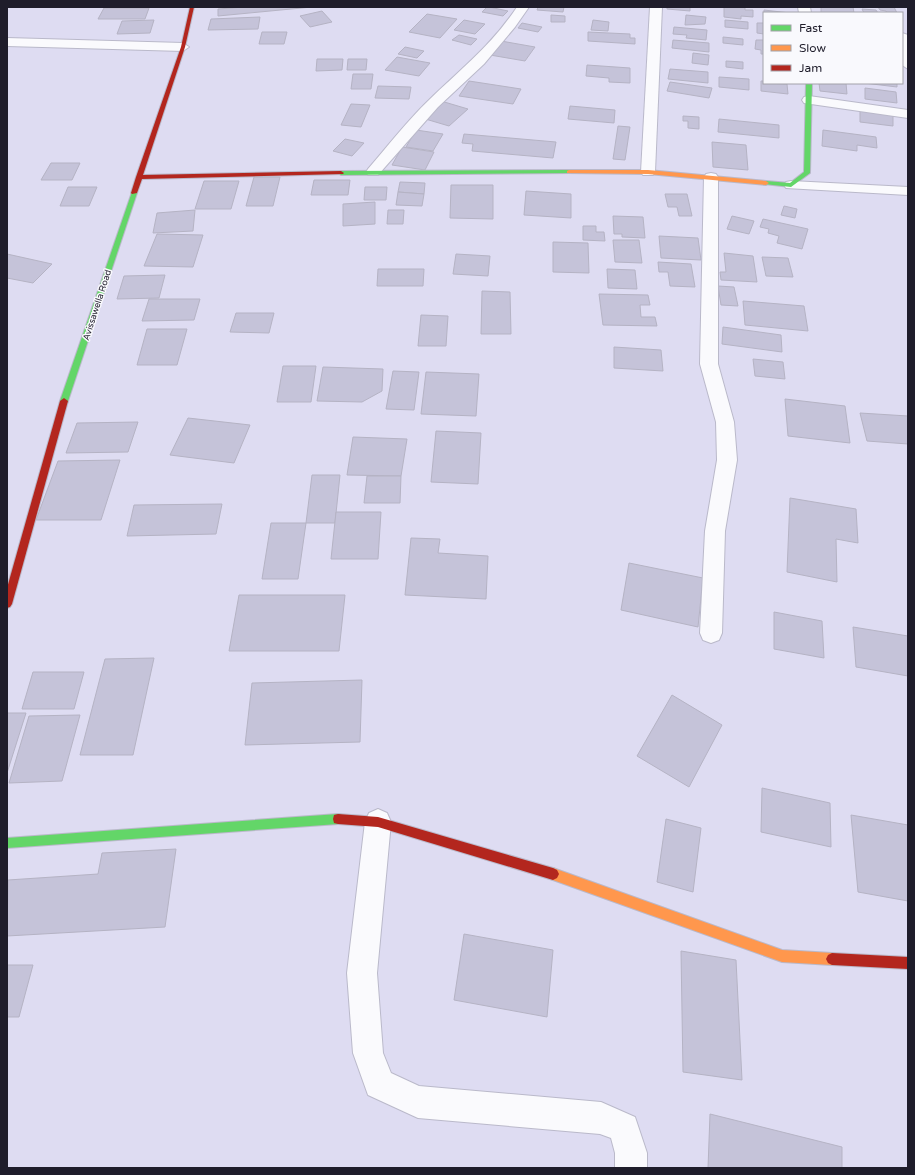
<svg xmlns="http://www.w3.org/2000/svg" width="915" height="1175" viewBox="0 0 915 1175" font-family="'Varela Round',sans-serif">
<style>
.building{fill:#c5c3d9;stroke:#b5b3c4}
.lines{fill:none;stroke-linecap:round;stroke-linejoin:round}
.street-casing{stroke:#bab9ca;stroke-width:2}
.fast-casing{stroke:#bab9ca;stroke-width:2}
.slow-casing{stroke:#bab9ca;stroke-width:2}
.jam-casing{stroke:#bab9ca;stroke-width:2}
.street{fill:#fafafd;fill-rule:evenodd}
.fast{fill:#63d668;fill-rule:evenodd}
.slow{fill:#ff974d;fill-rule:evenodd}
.jam{fill:#b3261e;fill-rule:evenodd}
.labels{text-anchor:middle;stroke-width:3;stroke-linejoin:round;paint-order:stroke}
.far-street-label{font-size:9px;fill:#1f1d2b;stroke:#f9f9fd}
</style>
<rect width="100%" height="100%" fill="#dedcf2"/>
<g class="building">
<polygon points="244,7 312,7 218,16 218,9"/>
<polygon points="487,7 489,7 508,11 503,16 482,12"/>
<polygon points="538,7 564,7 563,12 537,10"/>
<polygon points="667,7 690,7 690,11 667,9"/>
<polygon points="724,7 745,7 745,10 753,10 753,17 741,16 741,19 724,17"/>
<polygon points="821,7 853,7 854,13 821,13"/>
<polygon points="878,7 894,7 897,13 887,13 886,11 880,10"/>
<polygon points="104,8 149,8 145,19 98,19"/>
<polygon points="862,9 876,10 878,13 864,13"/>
<polygon points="764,10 790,13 764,13 764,20"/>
<polygon points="322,11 332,22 310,27 300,16"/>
<polygon points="427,14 457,19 440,38 409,32"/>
<polygon points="551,15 565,16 565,22 551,22"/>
<polygon points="686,15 706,17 705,24 685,25"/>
<polygon points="260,17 258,29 208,30 211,19"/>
<polygon points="154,20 150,33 117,34 122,21"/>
<polygon points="464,20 485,24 475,34 454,30"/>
<polygon points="593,20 609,22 608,31 591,30"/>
<polygon points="725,20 748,22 748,29 725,27"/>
<polygon points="522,23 542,27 538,32 518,28"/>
<polygon points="757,23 764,23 764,34 757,33"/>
<polygon points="674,27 707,30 706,40 686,38 687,35 673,34"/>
<polygon points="262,32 287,32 284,44 259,44"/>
<polygon points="588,32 630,34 630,38 635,38 635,44 588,41"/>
<polygon points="459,35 477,39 471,45 452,40"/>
<polygon points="723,37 743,39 743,45 723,43"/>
<polygon points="673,40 709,43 709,52 672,48"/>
<polygon points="756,40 764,40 764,54 761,54 761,50 755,49"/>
<polygon points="501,41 535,47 525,61 490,55"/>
<polygon points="405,47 424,51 417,58 398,54"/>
<polygon points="693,53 709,55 708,65 692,63"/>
<polygon points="397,57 430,63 419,76 385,70"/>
<polygon points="317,59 343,59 342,70 316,71"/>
<polygon points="348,59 367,59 366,70 347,70"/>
<polygon points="726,61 743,62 743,69 726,67"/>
<polygon points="587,65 630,68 630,83 609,82 609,78 586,76"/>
<polygon points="670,69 708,72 708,83 668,79"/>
<polygon points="353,74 373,74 371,89 351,89"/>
<polygon points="719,77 749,79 749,90 719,87"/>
<polygon points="469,81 521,89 513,104 459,96"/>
<polygon points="761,81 764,81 764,83 787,84 788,94 761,91"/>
<polygon points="670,82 712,88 709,98 667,91"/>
<polygon points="819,83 846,83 847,94 820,91"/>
<polygon points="864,83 897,83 897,87"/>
<polygon points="378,86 411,87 409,99 375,98"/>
<polygon points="865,88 896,92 897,103 865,99"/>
<polygon points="441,101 468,109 449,126 422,118"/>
<polygon points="351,104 370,105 361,127 341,125"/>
<polygon points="570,106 615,110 614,123 568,119"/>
<polygon points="860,110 893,114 893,126 860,122"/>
<polygon points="683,116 699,117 699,129 688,128 688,121 683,121"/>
<polygon points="719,119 779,125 779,138 718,132"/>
<polygon points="618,126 630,127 625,160 613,159"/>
<polygon points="416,130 443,134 433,151 406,147"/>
<polygon points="823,130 876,137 877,148 857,145 857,151 822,146"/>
<polygon points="464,134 556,142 553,158 472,151 473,144 462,143"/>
<polygon points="345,139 364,143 352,156 333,151"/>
<polygon points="712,142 746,145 748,170 713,167"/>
<polygon points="402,147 434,152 425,170 392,165"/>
<polygon points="51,163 80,163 72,180 41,180"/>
<polygon points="254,177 280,177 273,206 246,206"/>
<polygon points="314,180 350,180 348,195 311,195"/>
<polygon points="204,181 239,181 231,209 195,209"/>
<polygon points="400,182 425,183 424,194 398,192"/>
<polygon points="451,185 493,185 493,219 450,218"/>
<polygon points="68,187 97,187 89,206 60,206"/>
<polygon points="365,187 387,187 386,200 364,200"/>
<polygon points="526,191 571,194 571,218 524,215"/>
<polygon points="398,192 424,194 422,206 396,205"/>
<polygon points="665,194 687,194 692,216 679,216 677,207 668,207"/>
<polygon points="375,202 375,224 343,226 343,204"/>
<polygon points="784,206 797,209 795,218 781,215"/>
<polygon points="195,210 193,231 153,233 157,213"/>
<polygon points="388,210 404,210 403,224 387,224"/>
<polygon points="613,216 643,217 645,238 622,237 622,234 614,234"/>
<polygon points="732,216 754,221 749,234 727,229"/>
<polygon points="763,219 808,229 802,249 777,243 779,236 768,233 769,229 760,227"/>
<polygon points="583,226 596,226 596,232 604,232 605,241 583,240"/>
<polygon points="157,234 203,235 193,267 144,266"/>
<polygon points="659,236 698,238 701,260 661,258"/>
<polygon points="613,240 639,240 642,263 615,262"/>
<polygon points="553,242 588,243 589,273 553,272"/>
<polygon points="724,253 753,256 757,282 721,280 720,272 726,272"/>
<polygon points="7,254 52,264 33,283 7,278"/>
<polygon points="456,254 490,256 488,276 453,274"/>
<polygon points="762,257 788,258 793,277 766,276"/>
<polygon points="658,262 691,264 695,287 670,286 668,272 659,272"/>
<polygon points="378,269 424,269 423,286 377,286"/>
<polygon points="607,269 635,270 637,289 608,288"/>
<polygon points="165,275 159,298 117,299 124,276"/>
<polygon points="718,286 734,287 738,306 721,305"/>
<polygon points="482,291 510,292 511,334 481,334"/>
<polygon points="599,294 648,295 650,305 640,305 641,317 655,317 657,326 603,325"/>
<polygon points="149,299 200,299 194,320 142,321"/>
<polygon points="743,301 804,306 808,331 745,325"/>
<polygon points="236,313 274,313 269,333 230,332"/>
<polygon points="421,315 448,316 446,346 418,346"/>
<polygon points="723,327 781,335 782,352 722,344"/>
<polygon points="147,329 187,329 177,365 137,365"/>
<polygon points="614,347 661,350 663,371 614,368"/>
<polygon points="753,359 783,362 785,379 755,376"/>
<polygon points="283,366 316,366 311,402 277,402"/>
<polygon points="323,367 383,369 382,391 362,402 317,401"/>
<polygon points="393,371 419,372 414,410 386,409"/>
<polygon points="426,372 479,374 476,416 421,414"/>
<polygon points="785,399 845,406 850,443 788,436"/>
<polygon points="860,413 908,416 908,444 867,441"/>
<polygon points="188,418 250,425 234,463 170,455"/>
<polygon points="138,422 128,452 66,453 77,423"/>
<polygon points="436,431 481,433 478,484 431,482"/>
<polygon points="353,437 407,439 401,476 347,475"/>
<polygon points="120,460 101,520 36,520 58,461"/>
<polygon points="312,475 340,475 335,523 306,523"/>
<polygon points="367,476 401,476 400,503 364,503"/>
<polygon points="790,498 856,509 858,543 836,539 837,582 787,572"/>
<polygon points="222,504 216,534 127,536 134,505"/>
<polygon points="336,512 381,512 378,559 331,559"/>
<polygon points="271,523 306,523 298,579 262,579"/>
<polygon points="411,538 440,539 438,553 488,556 486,599 405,595"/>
<polygon points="629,563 703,578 698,627 621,610"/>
<polygon points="239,595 345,595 339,651 229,651"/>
<polygon points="774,612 822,621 824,658 774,649"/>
<polygon points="853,627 908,636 908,676 856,667"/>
<polygon points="154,658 133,755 80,755 105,659"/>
<polygon points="33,672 84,672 74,709 22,709"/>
<polygon points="362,680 360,742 245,745 252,683"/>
<polygon points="672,695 722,725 689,787 637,756"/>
<polygon points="7,713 26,713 7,773"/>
<polygon points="80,715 62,781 9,783 29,716"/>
<polygon points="762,788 830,803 831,847 761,832"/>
<polygon points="851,815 908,825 908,901 858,892"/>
<polygon points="666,819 701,828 693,892 657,882"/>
<polygon points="176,849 165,927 7,936 8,880 98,874 102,853"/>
<polygon points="464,934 553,950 547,1017 454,1000"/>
<polygon points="681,951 736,960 742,1080 683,1072"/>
<polygon points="7,965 33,965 19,1017 7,1017"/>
<polygon points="710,1114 842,1147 842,1168 708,1168"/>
</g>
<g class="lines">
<g class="street-casing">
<g id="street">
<path d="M517 7H529L515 27 484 64 438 107 378 175H368L366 172 368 169C388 146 407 121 429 100 461 69 492 45 517 7Z"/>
<polygon points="650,7 662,7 655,172 653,175 643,175 641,172"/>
<polygon points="798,7 810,7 811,13 799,13"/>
<polygon points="902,33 908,35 908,69 902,65"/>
<polygon points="7,38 183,43 189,47 183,51 7,46"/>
<polygon points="809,96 908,110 908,118 804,103 802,100 804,97"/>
<polygon points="711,173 716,174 718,177 718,364 734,422 737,460 725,531 722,633 719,640 711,643 703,640 700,633 705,531 717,460 716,422 700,364 704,177 706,174"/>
<polygon points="791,181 908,187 908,195 786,188 784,185 786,182"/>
<polygon points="378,809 387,813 391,822 377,973 383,1053 391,1073 419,1086 601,1102 635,1117 647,1153 647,1168 615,1168 615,1153 611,1138 600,1134 418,1118 368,1095 353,1053 347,973 365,822 369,813"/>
</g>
</g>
<g class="fast-casing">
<g id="fast">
<polygon points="806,83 812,83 810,173 791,187 764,184 763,183 766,181 790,183 804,172"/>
<polygon points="569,170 571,171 571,173 341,175 338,173 341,171"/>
<polygon points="132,192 137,193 68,401 67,403 61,403 60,401"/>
<polygon points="338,814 342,815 343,819 342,823 338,824 7,848 7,838"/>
</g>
</g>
<g class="slow-casing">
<g id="slow">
<polygon points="569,170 648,170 766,181 769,183 766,185 648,174 567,173 567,171"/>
<polygon points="553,868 782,950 832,953 836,955 838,959 836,963 832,965 782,962 553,880 549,878 547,874 549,870"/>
</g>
</g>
<g class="jam-casing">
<g id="jam">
<polygon points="190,7 194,7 185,47 143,175 341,171 344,173 343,174 142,179 137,193 132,194 131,193 136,177 181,47"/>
<polygon points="64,398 68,401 12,604 10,607 7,608 7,588 60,401"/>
<polygon points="338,814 378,817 553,868 557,870 559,874 557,878 553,880 378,827 338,824 334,823 333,819 334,815"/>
<polygon points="832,953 908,957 908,969 832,965 828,963 826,959 828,955"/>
</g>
</g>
<use href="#street" class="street"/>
<use href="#fast" class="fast"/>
<use href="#slow" class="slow"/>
<use href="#jam" class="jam"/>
</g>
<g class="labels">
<g class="far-street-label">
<text transform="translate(97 305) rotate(-72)" y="3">Avissawella Road</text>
</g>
</g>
<rect width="915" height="1175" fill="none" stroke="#1f1d2b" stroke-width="16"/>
<rect x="763" y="12" width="140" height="72" fill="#f9f9fd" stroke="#a2a1a9"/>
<rect x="771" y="25" width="20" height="6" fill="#63d668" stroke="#a2a1a9"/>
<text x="799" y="32" font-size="12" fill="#1f1d2b">Fast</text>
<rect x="771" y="45" width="20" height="6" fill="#ff974d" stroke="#a2a1a9"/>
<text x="799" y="52" font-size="12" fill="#1f1d2b">Slow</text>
<rect x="771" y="65" width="20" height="6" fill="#b3261e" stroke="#a2a1a9"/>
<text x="799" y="72" font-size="12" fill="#1f1d2b">Jam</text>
</svg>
